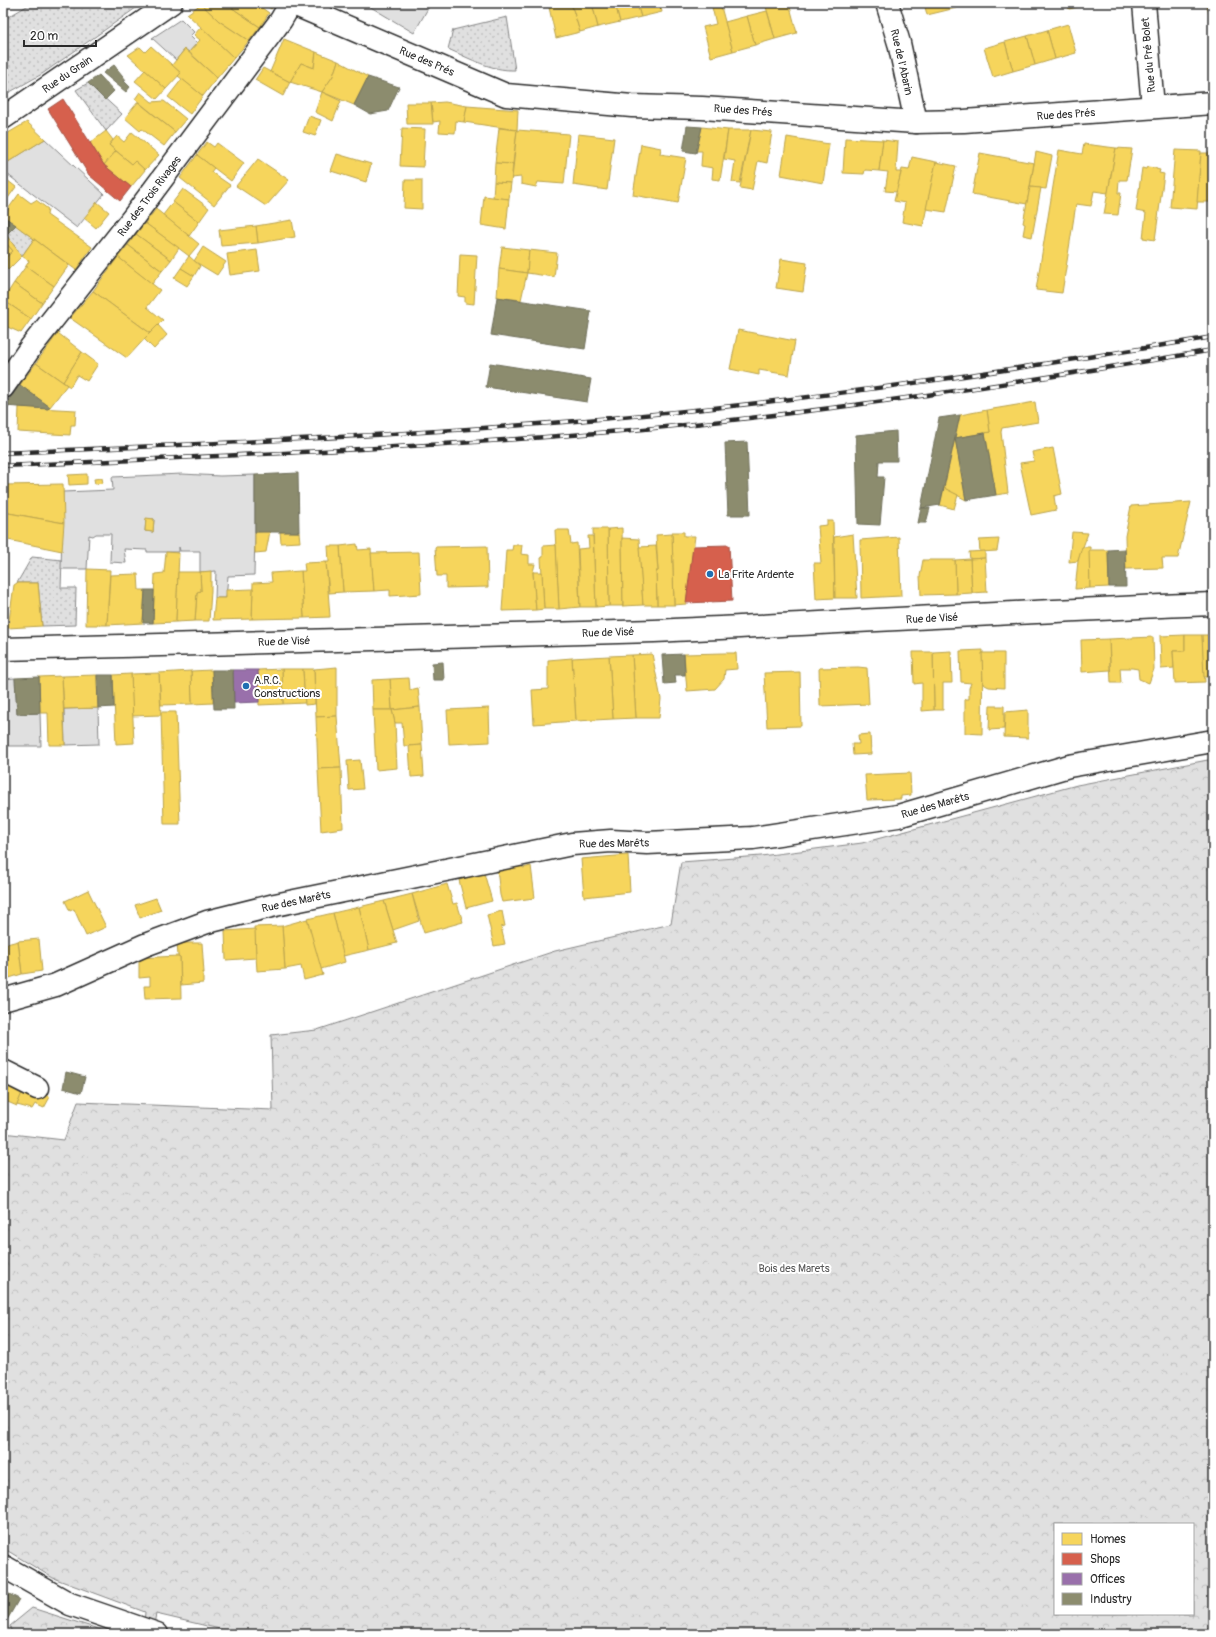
<svg xmlns="http://www.w3.org/2000/svg" width="1216" height="1637" viewBox="0 0 1216 1637" font-family="Pangolin,sans-serif">
<style>
.grass{fill:url(#grass-dots);stroke:#868686}
.forest{fill:url(#forest-crowns);stroke:#868686;fill-rule:evenodd}
.garden{fill:#e0e0e0;stroke:#868686;fill-rule:evenodd}
.homes{fill:#f6d55c;stroke:#b9a24d}
.shops{fill:#d6604d;stroke:#a35043}
.offices{fill:#9970ab;stroke:#785b85}
.industry{fill:#8c8c6e;stroke:#6f6f5a}
.lines{fill:none;stroke-linecap:round;stroke-linejoin:round}
.minor-casing{stroke:#2b2b2b;stroke-width:25}
.tertiary-casing{stroke:#2b2b2b;stroke-width:25}
.minor{stroke:#fff;stroke-width:22}
.tertiary{stroke:#fff;stroke-width:22}
.rail-casing{stroke:#2b2b2b;stroke-width:4.5}
.rail{stroke:#fff;stroke-width:3;stroke-dasharray:9;stroke-linecap:butt}
.poi-dot{fill:#1f6fb2;stroke:#fff;stroke-width:1.5}
.labels{text-anchor:middle;stroke-width:4;stroke-linejoin:round;paint-order:stroke}
.street-label{font-size:11px;fill:#2b2b2b;stroke:#fff}
.poi-label{font-size:11px;fill:#2b2b2b;stroke:#fff;text-anchor:start}
.park-label{font-size:11px;fill:#585858;stroke:#fff}
</style>
<defs>
<pattern id="grass-dots" width="8" height="8" patternUnits="userSpaceOnUse"><rect width="8" height="8" fill="#e0e0e0"/><path d="M2 2h.1M6 6h.1" fill="none" stroke="#c0c0c0" stroke-width="1.8" stroke-linecap="round"/></pattern>
<pattern id="forest-crowns" width="20" height="18" patternUnits="userSpaceOnUse"><rect width="20" height="18" fill="#e0e0e0"/><path d="M2 6a3 3 0 1 1 6 0M12 15a3 3 0 1 1 6 0" fill="none" stroke="#c0c0c0"/></pattern>
</defs>
<rect width="100%" height="100%" fill="#fff"/>
<filter id="ink" filterUnits="userSpaceOnUse"><feTurbulence type="fractalNoise" baseFrequency=".025" numOctaves="2"/><feDisplacementMap in="SourceGraphic" scale="8" xChannelSelector="R" yChannelSelector="G"/><feConvolveMatrix kernelMatrix="1 2 1 2 8 2 1 2 1" color-interpolation-filters="sRGB"/></filter>
<g filter="url(#ink)">
<g class="grass">
<polygon points="32,3 143,3 42,74 3,96 3,20"/>
<path d="M507 17 515 70C491 71 469 58 448 49L453 30Z"/>
<polygon points="88,83 122,114 106,131 76,90"/>
<polygon points="16,225 34,239 22,256 6,235"/>
<polygon points="32,557 62,560 61,588 76,588 75,625 42,626 38,583 17,583"/>
</g>
<g class="forest">
<path d="M1213 759V1634H241L156 1614 152 1634H143L145 1612 53 1578 3 1548V1133L64 1140 78 1102 273 1110 271 1035 317 1030 555 951 671 924 681 862 761 856 862 843 1077 785ZM1055 1524H1193V1614H1055Z"/>
<polygon points="32,1608 114,1634 12,1634 10,1626"/>
</g>
<g class="garden">
<polygon points="364,3 431,3 414,33"/>
<polygon points="181,19 194,32 190,36 197,43 189,52 185,49 176,60 152,38"/>
<polygon points="45,139 104,194 77,228 3,171 3,165"/>
<path d="M182 474 220 476 255 475V532L254 575 228 576 226 598H215L216 571 200 572V551H180L179 547V552H147V550L124 549 126 563 110 562 111 534H96L93 536 89 535 87 569H61L63 492 113 490 112 477ZM146 519H154L153 532 145 531Z"/>
<polygon points="15,678 17,714 40,713 41,746 3,746 3,679"/>
<polygon points="98,708 99,744 65,745 64,709"/>
</g>
<g class="homes">
<polygon points="203,3 225,3 260,27 249,41 219,21 201,4"/>
<polygon points="225,3 255,3 269,13 260,27"/>
<polygon points="263,3 275,3 271,9"/>
<polygon points="548,3 571,3 580,32 556,38"/>
<polygon points="571,3 592,3 598,27 580,32"/>
<polygon points="592,3 615,3 620,22 598,27"/>
<polygon points="615,3 637,3 641,17 620,22"/>
<polygon points="637,3 660,3 662,12 641,17"/>
<polygon points="711,3 720,3 733,51 711,57 703,27 716,24"/>
<polygon points="765,3 789,3 797,33 775,39"/>
<polygon points="924,3 963,3 956,6 956,8 927,15"/>
<polygon points="1068,3 1080,3 1081,6 1069,9"/>
<polygon points="1206,3 1213,3 1213,22 1212,22"/>
<polygon points="201,4 219,21 249,41 234,58 187,14"/>
<polygon points="767,11 775,39 755,45 747,16"/>
<polygon points="747,16 755,45 733,51 725,22"/>
<polygon points="1068,24 1076,53 1055,59 1047,30"/>
<polygon points="201,27 234,58 217,78 189,52 200,40 194,35"/>
<polygon points="1047,30 1055,59 1035,65 1027,36"/>
<polygon points="1027,36 1035,65 1013,71 1005,42"/>
<polygon points="284,39 316,52 314,68 301,63 290,82 270,72"/>
<polygon points="1005,42 1013,71 993,77 984,48"/>
<polygon points="151,46 181,73 166,89 128,55 140,47 145,52"/>
<polygon points="185,49 217,78 203,96 178,76 181,73 172,65"/>
<polygon points="316,52 338,61 333,76 322,92 290,82 301,63 314,68"/>
<polygon points="338,61 368,77 354,105 322,92 333,76"/>
<polygon points="263,68 290,82 283,96 255,80"/>
<polygon points="145,70 166,89 157,99 135,81"/>
<polygon points="182,79 203,96 190,114 168,97"/>
<polygon points="140,92 152,102 164,101 186,119 175,132 135,99"/>
<polygon points="322,92 341,101 333,121 315,112"/>
<polygon points="138,102 175,132 164,146 142,129 140,131 125,118"/>
<polygon points="445,102 467,106 464,122 456,121 455,133 439,132 440,121 433,122 431,103"/>
<polygon points="406,103 431,103 433,124 407,124"/>
<polygon points="467,106 518,110 517,130 464,122"/>
<polygon points="309,116 321,120 315,136 303,132"/>
<polygon points="27,122 45,139 5,164 3,160 3,136"/>
<polygon points="702,127 728,130 720,180 712,179 713,168 701,166 702,151 696,151"/>
<polygon points="402,128 425,129 423,167 400,166"/>
<polygon points="499,128 517,130 513,164 495,163"/>
<polygon points="517,130 569,134 564,184 538,182 536,187 521,184 521,177 512,178"/>
<polygon points="728,130 751,130 740,183 732,182 735,161 724,159"/>
<polygon points="751,130 772,132 767,163 758,161 752,190 740,188"/>
<polygon points="106,131 113,140 109,145 116,151 104,165 90,143"/>
<polygon points="132,132 159,155 145,170 135,161 132,164 109,145 117,136 124,142"/>
<polygon points="578,134 614,138 607,190 573,185"/>
<polygon points="787,137 829,144 823,183 781,175"/>
<polygon points="845,138 883,140 879,171 865,170 864,174 843,173"/>
<polygon points="883,140 898,142 896,172 901,172 897,192 885,191 888,172 879,171"/>
<polygon points="207,142 214,147 217,143 244,163 231,181 197,155"/>
<polygon points="641,144 661,148 660,154 686,158 678,203 633,195"/>
<polygon points="1084,144 1116,148 1108,193 1094,191 1091,206 1076,204 1062,293 1036,290 1059,150 1082,154"/>
<polygon points="1116,148 1132,149 1127,180 1119,180 1118,193 1121,193 1118,215 1104,214"/>
<polygon points="1175,150 1201,151 1197,209 1170,207"/>
<polygon points="116,151 132,164 135,161 145,170 131,187 104,165"/>
<polygon points="1036,152 1052,156 1046,189 1030,187"/>
<polygon points="980,153 1034,163 1027,204 972,194"/>
<polygon points="1201,153 1213,153 1213,202 1197,202"/>
<polygon points="337,154 371,164 366,182 331,171"/>
<polygon points="197,155 214,168 211,172 230,185 214,205 180,178"/>
<polygon points="912,157 936,162 923,226 902,222 905,203 894,201 902,169 909,170"/>
<polygon points="258,159 289,180 266,206 236,186"/>
<polygon points="936,162 956,166 946,212 926,209"/>
<polygon points="495,163 513,164 511,183 494,182"/>
<polygon points="1147,167 1156,168 1156,169 1160,170 1159,173 1164,174 1155,240 1143,238 1146,213 1136,211 1142,168 1146,169"/>
<polygon points="3,177 16,187 3,205"/>
<polygon points="405,180 422,180 422,209 404,208"/>
<polygon points="494,182 511,183 509,199 493,198"/>
<polygon points="1030,187 1041,188 1032,237 1023,235 1025,224 1023,223"/>
<polygon points="183,189 209,208 199,222 173,202"/>
<polygon points="19,194 31,203 36,200 48,209 47,215 92,247 76,270 3,216"/>
<polygon points="484,196 509,199 506,229 481,225"/>
<polygon points="97,202 109,212 96,228 84,218"/>
<polygon points="173,202 199,222 189,236 163,215"/>
<polygon points="156,209 199,244 189,256 145,223"/>
<polygon points="292,220 295,237 258,243 256,226"/>
<polygon points="145,223 179,248 171,260 136,234"/>
<polygon points="256,226 258,243 221,246 219,230"/>
<polygon points="136,234 171,260 162,271 128,245"/>
<polygon points="6,235 22,256 8,270 3,264 3,260 13,251 3,240"/>
<polygon points="34,239 69,265 54,286 26,266 29,261 22,256"/>
<polygon points="3,240 13,251 3,260"/>
<polygon points="128,245 162,271 152,284 118,257"/>
<polygon points="203,247 226,262 217,275 194,261"/>
<polygon points="502,247 529,250 527,273 499,269"/>
<polygon points="257,250 260,271 230,275 227,254"/>
<polygon points="529,250 557,253 554,277 527,273"/>
<polygon points="460,254 477,255 474,304 465,303 465,297 458,296"/>
<polygon points="189,256 200,266 194,276 181,268"/>
<polygon points="118,257 160,290 147,307 163,320 150,333 93,291"/>
<polygon points="781,259 807,263 803,292 776,288"/>
<polygon points="26,266 54,286 42,303 14,283"/>
<polygon points="181,268 194,276 187,286 174,278"/>
<polygon points="499,269 527,273 521,300 497,297"/>
<polygon points="14,283 42,303 31,319 3,300"/>
<polygon points="93,291 150,333 127,358 70,318"/>
<polygon points="3,300 31,319 21,333 3,325"/>
<polygon points="158,325 167,335 154,349 144,339"/>
<polygon points="738,330 795,341 789,375 759,370 759,375 730,369"/>
<polygon points="58,333 82,352 63,382 36,363"/>
<polygon points="82,352 98,364 87,381 77,375 70,387 63,382"/>
<polygon points="36,363 67,385 50,407 20,385"/>
<polygon points="1035,402 1038,422 1002,428 1001,432 1008,493 996,495 985,433 990,432 987,410"/>
<polygon points="19,407 76,410 75,425 71,425 70,435 18,432"/>
<polygon points="987,410 990,432 955,438 960,415"/>
<polygon points="955,438 966,500 944,488"/>
<polygon points="1053,448 1062,494 1054,496 1056,510 1031,515 1020,463 1034,461 1032,452"/>
<polygon points="87,474 87,484 69,485 68,475"/>
<polygon points="102,478 103,483 95,484 94,479"/>
<polygon points="63,484 64,523 3,512 3,485"/>
<polygon points="944,488 958,495 954,509 940,505"/>
<polygon points="1191,502 1178,558 1162,558 1163,568 1126,569 1125,536 1131,506"/>
<polygon points="3,512 64,523 62,551 3,539"/>
<polygon points="146,518 154,519 153,532 145,531"/>
<polygon points="827,521 833,521 835,598 816,599 814,563 821,563 818,526 827,525"/>
<polygon points="622,528 623,606 609,606 608,529"/>
<polygon points="593,529 608,529 609,606 596,607"/>
<polygon points="555,530 569,530 571,544 577,543 580,607 559,609"/>
<polygon points="270,531 266,552 255,553 255,532"/>
<polygon points="280,531 299,532 300,542 281,543"/>
<polygon points="672,532 684,532 684,536 695,536 686,604 674,605"/>
<polygon points="1072,532 1088,533 1078,561 1069,562"/>
<polygon points="672,534 674,605 657,605 656,571 658,571 656,535"/>
<polygon points="853,534 857,598 835,598 834,537"/>
<polygon points="588,536 593,536 596,607 580,607 578,549 589,548"/>
<polygon points="899,537 901,596 861,598 860,540"/>
<polygon points="622,538 639,539 643,605 623,606"/>
<polygon points="999,539 997,551 980,552 979,540"/>
<polygon points="357,544 358,550 371,549 374,591 343,592 340,546"/>
<polygon points="513,545 522,545 521,554 529,555 529,564 535,564 533,572 536,610 502,611 506,550 512,550"/>
<polygon points="556,545 559,609 544,609 541,558 543,557 543,546"/>
<polygon points="328,546 340,546 343,592 329,593 326,562 329,562"/>
<polygon points="487,546 488,587 446,588 446,576 437,576 435,547"/>
<polygon points="656,546 658,571 656,571 657,605 643,605 639,547"/>
<polygon points="1082,547 1090,547 1090,588 1075,589 1078,561"/>
<polygon points="1089,550 1108,550 1109,587 1090,588"/>
<polygon points="985,551 985,558 970,559 969,552"/>
<polygon points="166,552 179,553 176,622 153,623 155,574 164,573"/>
<polygon points="419,552 421,594 390,596 390,590 374,591 371,553"/>
<polygon points="985,558 987,592 972,593 970,559"/>
<polygon points="970,559 972,593 956,594 955,560"/>
<polygon points="923,560 955,560 956,594 921,595 920,576"/>
<polygon points="326,562 330,617 304,618 301,571 305,571 304,563"/>
<polygon points="87,569 110,570 107,625 86,625"/>
<polygon points="211,571 211,591 209,621 195,621 197,592 201,591 200,572"/>
<polygon points="301,571 304,618 252,619 253,583 272,582 271,573"/>
<polygon points="178,572 200,572 201,591 197,592 195,621 176,622"/>
<polygon points="533,572 542,572 544,609 536,610"/>
<polygon points="138,574 139,590 145,590 143,623 107,625 110,575"/>
<polygon points="17,583 38,583 42,626 8,628 14,585"/>
<polygon points="253,589 252,619 213,620 215,598 226,598 226,590"/>
<polygon points="1185,635 1185,651 1173,651 1174,668 1161,669 1160,636"/>
<polygon points="1185,635 1202,635 1205,682 1175,683 1173,651 1185,651"/>
<polygon points="1202,635 1213,635 1213,677 1204,677"/>
<polygon points="1153,637 1154,669 1149,683 1139,679 1138,669 1132,668 1120,668 1121,683 1111,683 1109,639"/>
<polygon points="1109,639 1110,670 1082,672 1081,640"/>
<polygon points="983,650 982,734 965,733 965,699 969,699 969,688 971,683 961,682 960,651"/>
<polygon points="951,651 952,683 943,683 943,710 934,710 933,652"/>
<polygon points="913,652 933,652 934,710 922,711 922,683 914,684"/>
<polygon points="724,653 736,653 737,669 725,670 724,679 715,689 687,691 684,654"/>
<polygon points="982,653 1004,653 1004,688 989,687 983,684"/>
<polygon points="652,654 661,699 659,718 636,718 632,655"/>
<polygon points="632,655 636,718 613,719 609,656"/>
<polygon points="609,656 613,719 576,721 572,658"/>
<polygon points="572,658 576,721 534,724 532,690 548,689 548,660"/>
<polygon points="337,667 337,716 316,717 314,669"/>
<polygon points="858,667 867,668 869,704 820,706 819,668"/>
<polygon points="282,669 303,669 305,703 283,704"/>
<polygon points="282,669 283,704 259,705 258,670"/>
<polygon points="303,669 314,669 315,704 305,705"/>
<polygon points="212,670 213,703 192,704 191,671"/>
<polygon points="191,671 192,704 161,705 159,673"/>
<polygon points="800,672 801,726 767,727 764,673"/>
<polygon points="159,673 161,715 132,716 131,674"/>
<polygon points="131,674 134,743 116,744 113,675"/>
<polygon points="97,675 98,708 64,709 62,676"/>
<polygon points="62,676 65,745 49,745 48,713 40,713 39,677"/>
<polygon points="409,678 410,690 418,688 420,707 392,710 390,679"/>
<polygon points="390,679 392,710 373,710 372,680"/>
<polygon points="990,706 1004,706 1004,729 989,730"/>
<polygon points="420,707 422,745 404,746 402,723 395,723 392,710"/>
<polygon points="489,708 490,742 449,744 447,710"/>
<polygon points="373,710 392,710 395,723 397,768 376,770"/>
<polygon points="1028,710 1028,738 1004,737 1005,712"/>
<polygon points="161,712 176,712 180,824 164,824"/>
<polygon points="337,716 341,768 318,769 316,717"/>
<polygon points="870,734 871,754 853,755 852,744 859,744 858,735"/>
<polygon points="422,745 424,776 411,777 409,746"/>
<polygon points="360,760 363,789 349,790 347,761"/>
<polygon points="341,768 343,828 321,831 318,769"/>
<polygon points="910,773 911,795 901,796 901,799 867,800 865,775"/>
<polygon points="628,855 630,892 584,897 581,859"/>
<polygon points="522,866 523,868 531,866 535,898 502,902 500,895 497,869"/>
<polygon points="484,873 492,901 466,908 459,880"/>
<polygon points="447,884 453,904 457,903 463,922 424,933 412,894"/>
<polygon points="88,890 106,927 86,936 74,909 70,911 65,901"/>
<polygon points="412,894 419,921 393,930 384,901"/>
<polygon points="156,898 161,910 140,918 135,905"/>
<polygon points="384,901 397,943 369,950 359,907"/>
<polygon points="359,907 369,950 343,956 333,913"/>
<polygon points="502,911 505,926 501,927 505,944 494,946 487,915"/>
<polygon points="333,913 345,962 321,969 318,962 307,919"/>
<polygon points="307,919 323,975 304,980 301,966 285,969 282,926"/>
<polygon points="282,926 285,969 257,971 254,927"/>
<polygon points="255,929 256,958 226,960 225,931"/>
<polygon points="39,939 42,971 22,974 18,941"/>
<polygon points="18,941 22,974 3,980 3,945"/>
<polygon points="177,943 202,943 204,973 203,972 203,983 181,985 180,957 178,956"/>
<polygon points="178,956 180,957 181,998 145,999 144,986 150,986 150,977 139,978 139,958"/>
<polygon points="3,1079 24,1088 17,1106 3,1100"/>
<polygon points="24,1088 39,1092 50,1097 44,1108 35,1104 32,1109 17,1105"/>
</g>
<g class="shops">
<polygon points="63,99 104,165 131,187 120,201 89,175 48,109"/>
<polygon points="729,545 732,601 686,603 693,546"/>
</g>
<polygon class="offices" points="233,670 258,670 259,702 234,703"/>
<g class="industry">
<polygon points="114,65 126,80 124,81 130,87 126,92 103,73"/>
<polygon points="99,75 114,91 105,100 88,83"/>
<polygon points="368,77 399,87 388,111 370,114 354,105"/>
<polygon points="687,126 702,127 696,153 683,151"/>
<polygon points="3,216 16,225 4,237 3,236"/>
<polygon points="497,297 591,311 585,349 491,335"/>
<polygon points="490,363 591,379 587,402 486,387"/>
<polygon points="20,385 50,407 48,409 4,406"/>
<polygon points="960,415 940,505 921,508 939,418"/>
<polygon points="896,431 897,461 879,461 878,477 884,477 880,525 858,524 856,435"/>
<polygon points="985,433 996,495 966,500 955,438"/>
<polygon points="747,442 750,515 728,515 725,443"/>
<polygon points="298,473 299,532 255,532 255,475"/>
<polygon points="921,508 930,508 926,523 918,523"/>
<polygon points="1125,549 1126,587 1109,587 1108,550"/>
<polygon points="145,590 154,590 153,623 143,623"/>
<polygon points="684,654 685,675 675,675 676,683 664,684 662,655"/>
<polygon points="443,662 444,680 433,680 432,663"/>
<polygon points="212,670 233,670 234,709 214,709"/>
<polygon points="97,675 113,675 114,707 98,708"/>
<polygon points="39,677 40,713 17,714 15,678"/>
<polygon points="66,1072 85,1077 81,1093 63,1088"/>
<polygon points="3,1591 19,1599 7,1620 3,1617"/>
</g>
<g class="lines">
<g class="minor-casing">
<g id="minor">
<polyline points="291,3 506,95 632,106 702,108 916,122 964,121 1213,103"/>
<polyline points="887,3 899,43 916,122"/>
<polyline points="1144,3 1153,107"/>
<polyline points="3,118 171,3"/>
<polyline points="3,387 31,347 132,219 281,20 291,3"/>
<polyline points="3,1000 56,985 145,945 207,922 275,905 572,844 611,841 647,843 753,838 898,816 1069,766 1213,741"/>
<polyline points="3,1071 37,1088"/>
<polyline points="3,1566 70,1604 157,1634"/>
</g>
</g>
<g class="tertiary-casing">
<path id="tertiary" d="M3 649C220 643 437 639 654 631 840 623 1027 611 1213 604"/>
</g>
<use href="#minor" class="minor"/>
<use href="#tertiary" class="tertiary"/>
<g class="rail-casing">
<g id="rail">
<path d="M3 453C217 443 431 435 644 415 835 397 1024 368 1213 337"/>
<path d="M3 466C217 456 431 448 644 429 835 411 1024 382 1213 350"/>
</g>
</g>
<use href="#rail" class="rail"/>
</g>
</g>
<g class="poi-dot">
<circle cx="710" cy="574" r="4"/>
<circle cx="246" cy="686" r="4"/>
</g>
<g class="labels">
<g class="street-label">
<text transform="translate(1148 55) rotate(-95)" y="4">Rue du Pré Bolet</text>
<text transform="translate(427 61) rotate(23)" y="4">Rue des Prés</text>
<text transform="translate(902 62) rotate(77)" y="4">Rue de l'Abarin</text>
<text transform="translate(67 74) rotate(-34)" y="4">Rue du Grain</text>
<text transform="translate(743 110) rotate(4)" y="4">Rue des Prés</text>
<text transform="translate(1066 114) rotate(-4)" y="4">Rue des Prés</text>
<text transform="translate(149 196) rotate(-53)" y="4">Rue des Trois Rivages</text>
<text transform="translate(932 618) rotate(-3)" y="4">Rue de Visé</text>
<text transform="translate(608 632) rotate(-2)" y="4">Rue de Visé</text>
<text transform="translate(284 641) rotate(-2)" y="4">Rue de Visé</text>
<text transform="translate(935 805) rotate(-16)" y="4">Rue des Marêts</text>
<text transform="translate(614 843) rotate(-1)" y="4">Rue des Marêts</text>
<text transform="translate(296 901) rotate(-12)" y="4">Rue des Marêts</text>
</g>
<g class="poi-label">
<text x="718" y="578">La Frite Ardente</text>
<text x="254" y="684">A.R.C.<tspan x="254" dy="13">Constructions</tspan></text>
</g>
<g class="park-label">
<text x="794" y="1272">Bois des Marets</text>
</g>
</g>
<rect width="1216" height="1637" fill="none" stroke="#fff" stroke-width="16"/>
<rect x="8" y="8" width="1200" height="1621" fill="none" stroke="#2b2b2b" stroke-width="1.5" filter="url(#ink)"/>
<rect x="1054" y="1523" width="140" height="92" fill="#ffffff" stroke="#aaaaaa"/>
<rect x="1062" y="1533" width="20" height="12" fill="#f6d55c" stroke="#aaaaaa"/>
<text x="1090" y="1543" font-size="12" fill="#2b2b2b">Homes</text>
<rect x="1062" y="1553" width="20" height="12" fill="#d6604d" stroke="#aaaaaa"/>
<text x="1090" y="1563" font-size="12" fill="#2b2b2b">Shops</text>
<rect x="1062" y="1573" width="20" height="12" fill="#9970ab" stroke="#aaaaaa"/>
<text x="1090" y="1583" font-size="12" fill="#2b2b2b">Offices</text>
<rect x="1062" y="1593" width="20" height="12" fill="#8c8c6e" stroke="#aaaaaa"/>
<text x="1090" y="1603" font-size="12" fill="#2b2b2b">Industry</text>
<path d="M24 40v6h72v-6" fill="none" stroke="#2b2b2b" stroke-width="2"/>
<text x="30" y="40" font-size="12" fill="#2b2b2b" stroke="#ffffff" stroke-width="3" paint-order="stroke">20 m</text>
</svg>
